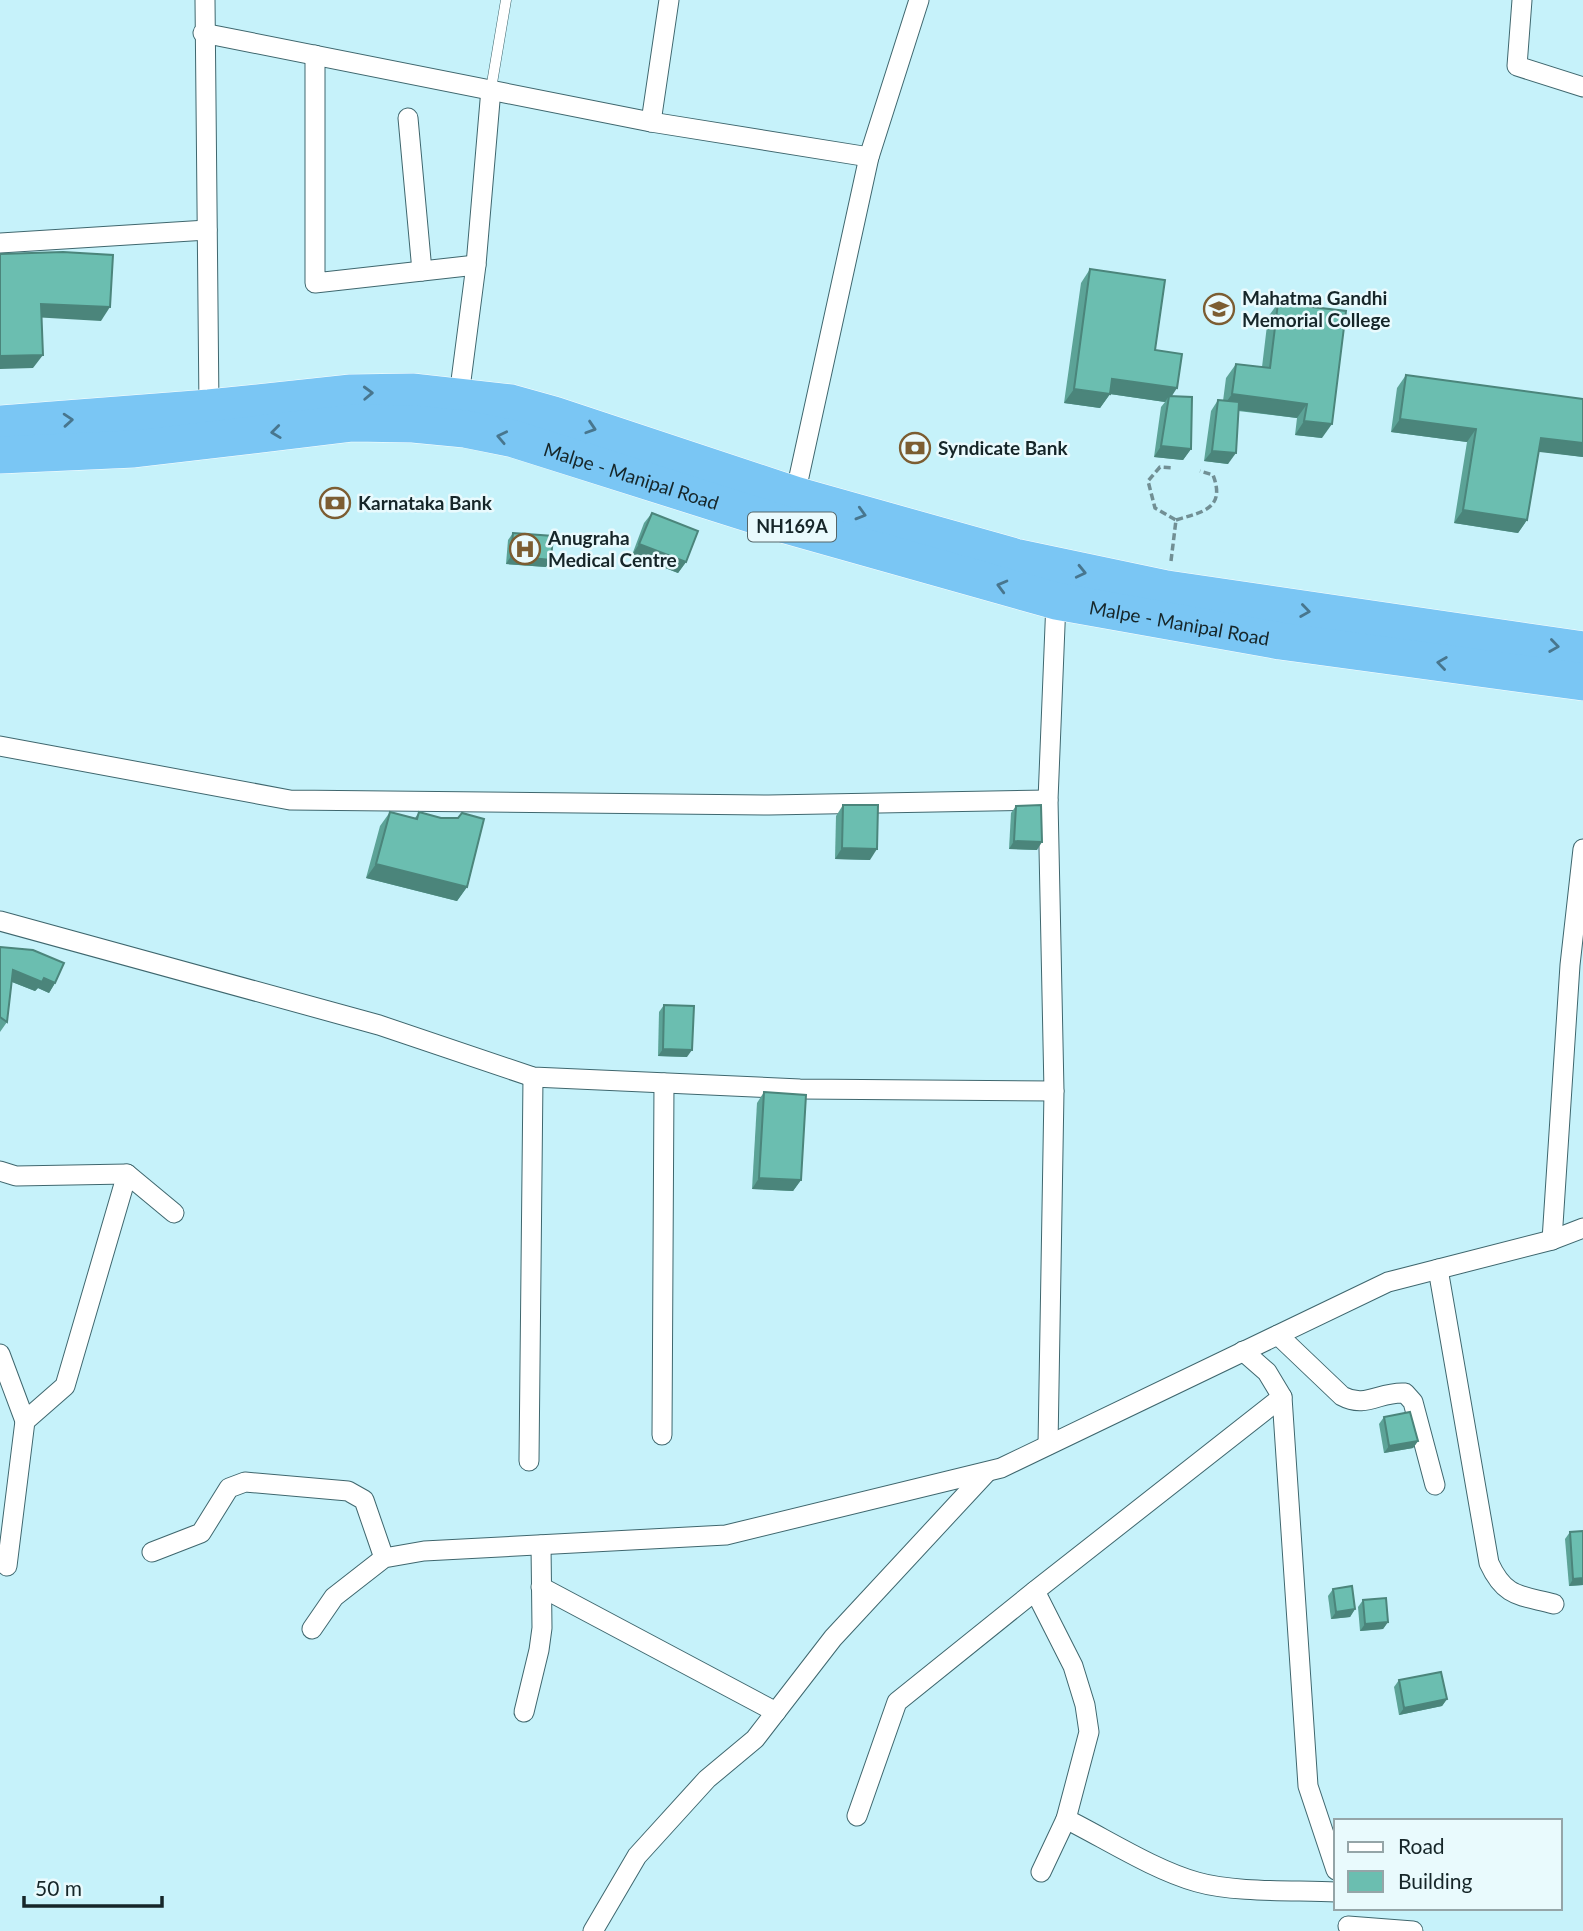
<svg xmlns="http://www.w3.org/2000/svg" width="1583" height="1931" viewBox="0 0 1583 1931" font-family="Lato,sans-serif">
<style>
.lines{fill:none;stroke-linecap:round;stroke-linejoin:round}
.lane-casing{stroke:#3f676e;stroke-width:11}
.street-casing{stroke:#3f676e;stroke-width:21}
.highway-casing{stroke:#fff;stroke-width:38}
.path{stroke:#718f94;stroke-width:3.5;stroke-dasharray:7 3.5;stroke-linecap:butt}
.lane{stroke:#fff;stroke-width:10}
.street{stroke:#fff;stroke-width:19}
.highway{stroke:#7ac6f4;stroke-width:37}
.wall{fill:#5ca397}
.shaded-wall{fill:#4b857b}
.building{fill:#6bbeb0;stroke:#4b857b;stroke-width:2}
.oneway{stroke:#48768e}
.labels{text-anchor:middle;stroke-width:5;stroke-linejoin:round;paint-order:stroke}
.shield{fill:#e9fafd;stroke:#556669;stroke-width:2}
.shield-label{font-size:18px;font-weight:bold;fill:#162629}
.poi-label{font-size:19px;font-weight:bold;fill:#162629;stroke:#e9fafd;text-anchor:start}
.street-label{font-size:19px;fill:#162629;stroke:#e9fafd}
</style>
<rect width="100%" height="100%" fill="#c6f2fa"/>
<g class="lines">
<g class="lane-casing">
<polyline id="lane" points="491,89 506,0"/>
</g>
<g class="street-casing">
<g id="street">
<polyline points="205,0 209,408"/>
<polyline points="1522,0 1517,66 1583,87"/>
<polyline points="203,33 651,122 869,157"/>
<polyline points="315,55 315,283 476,265"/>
<polyline points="408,118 422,271"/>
<polyline points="651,122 669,0"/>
<polyline points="0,243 207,230"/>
<polyline points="459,396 476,265 491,89"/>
<polyline points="795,495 869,157 919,0"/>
<polyline points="0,746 290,800 769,805 1048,800"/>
<polyline points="0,921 379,1025 533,1077 800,1089 1054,1091"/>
<polyline points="0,1171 16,1176 127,1174 174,1213"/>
<polyline points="1552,1240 1570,965 1583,849"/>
<path d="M1438 1269 1489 1563C1505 1598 1520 1595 1554 1604"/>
<path d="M1278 1335 1342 1396C1366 1409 1380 1391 1405 1393L1413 1402 1435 1485"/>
<polyline points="1243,1351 1267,1372 1282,1397 1308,1786 1336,1870"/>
<polyline points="0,1354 25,1421"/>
<polyline points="662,1435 664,1083"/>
<polyline points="1048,1445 1054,1091 1048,800 1056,601"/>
<polyline points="529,1461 533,1077"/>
<polyline points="152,1552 201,1533 229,1488 245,1482 348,1491 364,1500 384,1558"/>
<polyline points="7,1566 25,1421 65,1386 127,1174"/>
<polyline points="541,1587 776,1712"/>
<polyline points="1035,1591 1073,1666 1085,1705 1089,1732 1066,1819 1041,1872"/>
<polyline points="312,1629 334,1597 384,1558 424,1551 726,1535 1001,1468 1388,1282 1552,1240 1583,1228"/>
<polyline points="524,1712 539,1650 542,1628 541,1545"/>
<polyline points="857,1816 897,1702 1035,1591 1282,1397"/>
<path d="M1066 1819C1106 1839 1154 1870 1197 1882 1235 1893 1295 1890 1336 1892"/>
<polyline points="1348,1926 1413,1931"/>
<polyline points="593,1931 637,1856 707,1779 755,1739 833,1638 987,1472"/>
</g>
</g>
<g class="highway-casing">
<g id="highway">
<polyline points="0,424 209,408 351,393 412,392 511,403 554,415 795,495 1015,557 1167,589 1583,650"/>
<path id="s1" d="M0 455 134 449 353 423 413 424 465 429 514 439 786 525 1056 601 1280 641 1583 682"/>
</g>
</g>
<g class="path">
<path d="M1176 520C1202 512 1226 509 1213 475L1200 471"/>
<polyline points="1171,561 1176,520 1155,508 1148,481 1160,467 1174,468"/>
</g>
<use href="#lane" class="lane"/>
<use href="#street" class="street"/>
<use href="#highway" class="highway"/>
</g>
<g class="wall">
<polygon points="1090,269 1155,350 1191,449 1183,460 1154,457 1161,407 1165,402 1110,394 1100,408 1064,403 1081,283"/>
<polygon points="1278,303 1322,438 1295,435 1297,418 1238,411 1228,464 1204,461 1211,411 1218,400 1223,401 1226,378 1236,364 1262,367 1268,317"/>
<polygon points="1406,375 1583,399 1583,457 1538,451 1527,520 1518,533 1454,523 1467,442 1391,432 1397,388"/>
<polygon points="652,513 686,562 678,573 632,555 644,523"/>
<polygon points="513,533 546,567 506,564 508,540"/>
<polygon points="843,805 870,860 835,859 836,816"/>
<polygon points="1016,806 1037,850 1009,849 1011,813"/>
<polygon points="390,812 415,818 419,812 467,887 457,901 366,878 380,826"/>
<polygon points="0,947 55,983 49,993 38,988 35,991 12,982 7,1022 0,1032"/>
<polygon points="664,1005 687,1057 658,1056 659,1012"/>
<polygon points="764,1092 801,1180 793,1191 752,1189 757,1103"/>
<polygon points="1384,1417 1418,1441 1413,1448 1384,1453 1379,1424"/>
<polygon points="1583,1531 1583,1585 1569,1586 1565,1539 1570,1532"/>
<polygon points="1333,1589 1355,1609 1350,1617 1331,1619 1328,1596"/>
<polygon points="1363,1600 1388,1622 1383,1629 1360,1631 1358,1607"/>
<polygon points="1399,1680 1447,1699 1442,1706 1399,1715 1394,1687"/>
</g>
<g class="shaded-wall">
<polygon points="41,304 110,307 101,321 32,317"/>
<polygon points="43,355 33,368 0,369 0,356"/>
<polygon points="1112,379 1177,388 1168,402 1169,396 1165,402 1110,394 1100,408 1064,403 1074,389"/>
<polygon points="1232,394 1307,404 1297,418 1222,408"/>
<polygon points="1400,419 1476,429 1467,442 1391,432"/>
<polygon points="1304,421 1332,424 1322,438 1295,435"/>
<polygon points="1541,438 1583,443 1583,457 1531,451"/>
<polygon points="1161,446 1191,449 1183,460 1154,457"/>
<polygon points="1212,451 1236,453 1228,464 1204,461"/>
<polygon points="1463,510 1527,520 1518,533 1454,523"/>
<polygon points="639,544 686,562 678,573 632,555"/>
<polygon points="511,556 551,560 546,567 506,564"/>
<polygon points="1014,841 1042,842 1037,850 1009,849"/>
<polygon points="842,848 877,849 870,860 835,859"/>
<polygon points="376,864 467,887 457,901 366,878"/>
<polygon points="13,970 44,978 55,983 49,993 38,988 35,991 7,980"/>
<polygon points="663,1049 692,1050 687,1057 658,1056"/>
<polygon points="759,1178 801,1180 793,1191 752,1189"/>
<polygon points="1418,1441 1413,1448 1384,1453 1389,1446"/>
<polygon points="1583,1578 1583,1585 1569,1586 1573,1579"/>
<polygon points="1355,1609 1350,1617 1331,1619 1336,1612"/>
<polygon points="1388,1622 1383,1629 1360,1631 1365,1624"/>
<polygon points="1447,1699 1442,1706 1399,1715 1404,1708"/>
</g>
<g class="building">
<polygon points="63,252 113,255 110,307 41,304 43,355 0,356 0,254"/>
<polygon points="1090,269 1165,280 1155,350 1182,354 1177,388 1112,379 1110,394 1074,389"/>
<polygon points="1278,303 1346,311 1332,424 1304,421 1307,404 1232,394 1236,364 1270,368"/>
<polygon points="1406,375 1583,399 1583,443 1541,438 1527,520 1463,510 1476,429 1400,419"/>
<polygon points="1169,396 1192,397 1191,449 1161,446"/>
<polygon points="1218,400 1239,402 1236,453 1212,451"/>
<polygon points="652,513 698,531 686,562 639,544"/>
<polygon points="513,533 553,536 551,560 511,556"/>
<polygon points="843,805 878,805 877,849 842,848"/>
<polygon points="1041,805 1042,842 1014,841 1016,806"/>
<polygon points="390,812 417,819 419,812 441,818 458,818 462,813 484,819 467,887 376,864"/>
<polygon points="0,947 33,950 64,963 55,983 44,978 42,982 13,970 7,1022 0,1017"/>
<polygon points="664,1005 694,1006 692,1050 663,1049"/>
<polygon points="764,1092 806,1095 801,1180 759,1178"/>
<polygon points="1410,1412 1418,1441 1389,1446 1384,1417"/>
<polygon points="1583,1531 1583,1578 1573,1579 1570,1532"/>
<polygon points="1352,1586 1355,1609 1336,1612 1333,1589"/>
<polygon points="1386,1598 1388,1622 1365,1624 1363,1600"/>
<polygon points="1441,1672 1447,1699 1404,1708 1399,1680"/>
</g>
<defs><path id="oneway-chevron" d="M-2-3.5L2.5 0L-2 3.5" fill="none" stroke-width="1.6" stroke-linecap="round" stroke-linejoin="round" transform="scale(1.75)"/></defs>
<g class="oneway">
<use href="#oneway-chevron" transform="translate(368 393) rotate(-2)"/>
<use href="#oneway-chevron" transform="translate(68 420) rotate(-4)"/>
<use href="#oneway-chevron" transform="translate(591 428) rotate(18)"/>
<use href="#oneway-chevron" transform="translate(276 432) rotate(173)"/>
<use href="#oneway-chevron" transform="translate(502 437) rotate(-168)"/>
<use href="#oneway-chevron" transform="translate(861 514) rotate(16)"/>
<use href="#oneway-chevron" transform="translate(1081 572) rotate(13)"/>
<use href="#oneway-chevron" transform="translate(1002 586) rotate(-165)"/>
<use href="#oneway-chevron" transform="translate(1305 611) rotate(8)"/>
<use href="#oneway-chevron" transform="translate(1554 646) rotate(8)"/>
<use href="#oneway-chevron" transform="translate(1442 663) rotate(-172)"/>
</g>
<defs>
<g id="university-ring" transform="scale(1.575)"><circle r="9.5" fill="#e9fafd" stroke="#7c5d32" stroke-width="1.5"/><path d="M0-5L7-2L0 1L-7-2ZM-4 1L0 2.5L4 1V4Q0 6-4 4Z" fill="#7c5d32"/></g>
<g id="bank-ring" transform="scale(1.575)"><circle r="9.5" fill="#e9fafd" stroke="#7c5d32" stroke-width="1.5"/><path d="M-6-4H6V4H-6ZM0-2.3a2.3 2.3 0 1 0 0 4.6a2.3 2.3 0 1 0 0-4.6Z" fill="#7c5d32"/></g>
<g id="hospital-ring" transform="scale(1.575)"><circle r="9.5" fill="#e9fafd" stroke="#7c5d32" stroke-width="1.5"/><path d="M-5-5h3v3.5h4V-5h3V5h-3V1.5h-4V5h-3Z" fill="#7c5d32"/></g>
</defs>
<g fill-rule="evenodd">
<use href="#university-ring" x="1219" y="309"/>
<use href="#bank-ring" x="915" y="448"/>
<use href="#bank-ring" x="335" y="503"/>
<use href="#hospital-ring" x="525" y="549"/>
</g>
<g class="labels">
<rect class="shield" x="748" y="512.5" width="88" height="29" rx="5"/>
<g class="shield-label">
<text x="792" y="533">NH169A</text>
</g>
<g class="poi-label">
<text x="1242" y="305">Mahatma Gandhi<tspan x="1242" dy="22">Memorial College</tspan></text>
<text x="938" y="455">Syndicate Bank</text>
<text x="358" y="510">Karnataka Bank</text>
<text x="548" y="545">Anugraha<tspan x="548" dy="22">Medical Centre</tspan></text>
</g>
<g class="street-label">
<text dy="7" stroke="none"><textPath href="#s1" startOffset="640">Malpe - Manipal Road</textPath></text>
<text dy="7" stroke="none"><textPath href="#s1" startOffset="1208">Malpe - Manipal Road</textPath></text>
</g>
</g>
<rect x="1334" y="1819" width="228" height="91" fill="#e9fafd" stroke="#95a5a8" stroke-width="2"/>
<rect x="1348" y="1842" width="35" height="10" fill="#ffffff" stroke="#95a5a8" stroke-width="2"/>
<text x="1398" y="1854" font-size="21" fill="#162629">Road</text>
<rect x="1348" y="1871" width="35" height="21" fill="#6bbeb0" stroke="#95a5a8" stroke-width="2"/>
<text x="1398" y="1889" font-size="21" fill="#162629">Building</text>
<path d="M24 1896v10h138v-10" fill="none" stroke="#162629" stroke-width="3.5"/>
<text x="35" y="1896" font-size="21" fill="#162629" stroke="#e9fafd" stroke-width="5" paint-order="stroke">50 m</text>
</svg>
